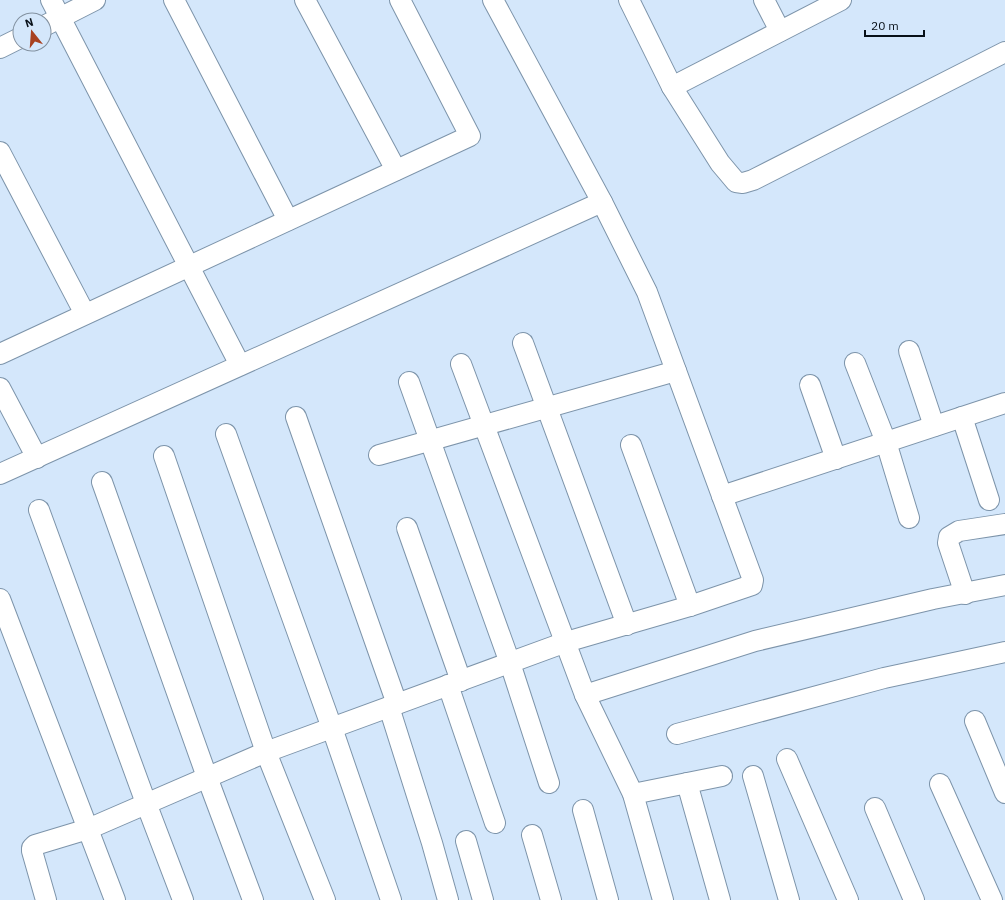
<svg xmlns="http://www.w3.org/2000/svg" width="1005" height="900" viewBox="0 0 1005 900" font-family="'IBM Plex Sans',sans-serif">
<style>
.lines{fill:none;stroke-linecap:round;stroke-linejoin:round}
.minor-casing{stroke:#7d94aa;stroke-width:22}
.minor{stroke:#fff;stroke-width:20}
</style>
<rect width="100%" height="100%" fill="#d4e7fb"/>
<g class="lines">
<g class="minor-casing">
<g id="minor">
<polyline points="51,0 240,365"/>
<polyline points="174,0 288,220"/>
<polyline points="305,0 396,170"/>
<polyline points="629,0 672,87 720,163 736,182 743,183 753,180 1005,52"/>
<polyline points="764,0 780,31"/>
<polyline points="44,26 95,0"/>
<polyline points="0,48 20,38"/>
<polyline points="672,87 841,0"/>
<polyline points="0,152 85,314"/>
<polyline points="523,343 627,625"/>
<polyline points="909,351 934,426"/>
<polyline points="0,354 470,136 400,0"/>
<polyline points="855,363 886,442 909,518"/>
<polyline points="461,364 585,695 633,794 663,900"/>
<polyline points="409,382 510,663 549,783"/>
<polyline points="810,385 836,459"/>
<polyline points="0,388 37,458"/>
<polyline points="296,417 397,704"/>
<polyline points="962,417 989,500"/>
<polyline points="226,434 332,728 391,900"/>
<polyline points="631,445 690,606"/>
<polyline points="379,455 676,371"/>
<polyline points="164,456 266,752 325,900"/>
<polyline points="0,474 602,202"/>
<polyline points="102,482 207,777 253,900"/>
<polyline points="722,496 1005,403"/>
<polyline points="39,510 146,803 183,900"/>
<polyline points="407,528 461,681"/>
<polyline points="965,594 948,543 949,537 959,531 1005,524"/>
<polyline points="0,599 115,900"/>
<polyline points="448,685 495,823"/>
<polyline points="585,695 755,641 933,599 1005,585"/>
<polyline points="389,707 432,843 448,900"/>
<polyline points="975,721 1005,793"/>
<polyline points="677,734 884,678 1005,652"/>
<polyline points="787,759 848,900"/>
<polyline points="753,776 789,900"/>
<polyline points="687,783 720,900"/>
<polyline points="940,784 992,900"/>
<polyline points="633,794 722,776"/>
<polyline points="875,808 914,900"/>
<polyline points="583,810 608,900"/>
<polyline points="532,835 551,900"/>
<polyline points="466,841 483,900"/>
<polyline points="46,900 32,851 32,848 35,845 88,829 266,752 566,642 690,606 752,585 753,580 647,292 602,202 493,0"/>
</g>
</g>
<use href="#minor" class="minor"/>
</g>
<g transform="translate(32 32) rotate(343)"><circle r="19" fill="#d4e7fb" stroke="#8291a0"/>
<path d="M0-3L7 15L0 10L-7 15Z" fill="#a84120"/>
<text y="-6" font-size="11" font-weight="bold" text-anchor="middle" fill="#081018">N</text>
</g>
<path d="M865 30v6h59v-6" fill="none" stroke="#081018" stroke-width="2"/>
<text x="871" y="30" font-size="12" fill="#081018" stroke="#d4e7fb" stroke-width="3" paint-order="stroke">20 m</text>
</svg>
